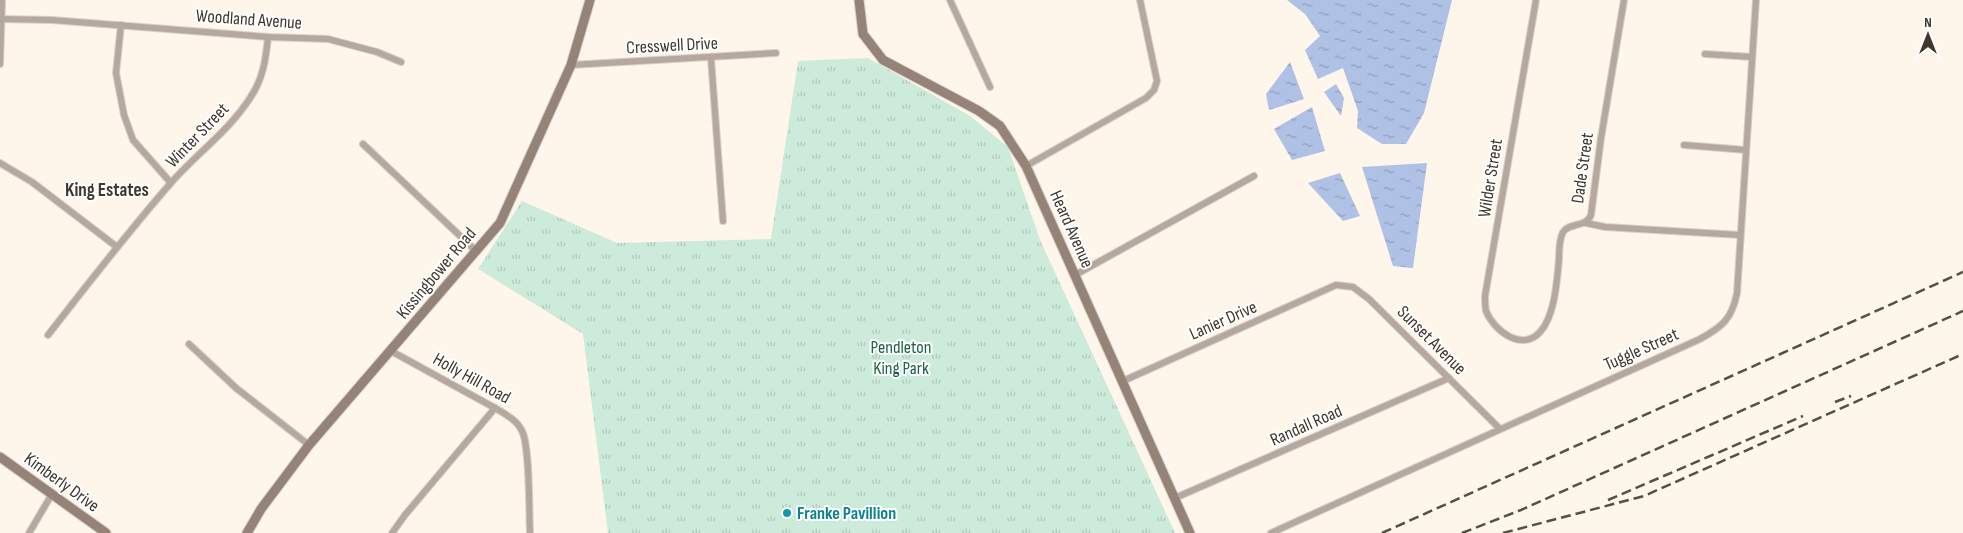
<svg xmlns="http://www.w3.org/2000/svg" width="1963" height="533" viewBox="0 0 1963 533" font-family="'Sofia Sans Condensed',sans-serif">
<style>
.park{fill:url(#park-tufts)}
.water{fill:url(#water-ripples)}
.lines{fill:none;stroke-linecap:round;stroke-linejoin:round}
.street-casing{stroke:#d8cfc5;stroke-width:8}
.secondary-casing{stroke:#d8cfc5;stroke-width:11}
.street{stroke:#b5a8a1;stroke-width:6}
.secondary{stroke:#968378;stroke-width:9}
.rail{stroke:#574e44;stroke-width:2.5;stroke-dasharray:10 5;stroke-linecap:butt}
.culture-dot{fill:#0f9aa8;stroke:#fff;stroke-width:2}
.labels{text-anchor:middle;stroke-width:4;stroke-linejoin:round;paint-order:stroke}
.street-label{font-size:18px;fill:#3f362c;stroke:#fff}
.park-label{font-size:18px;fill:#1d6245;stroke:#fff}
.culture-label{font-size:18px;font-weight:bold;fill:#0d838f;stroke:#fff;text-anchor:start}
.neighbourhood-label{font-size:19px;font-weight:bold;fill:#3f362c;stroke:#fff}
</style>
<defs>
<pattern id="park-tufts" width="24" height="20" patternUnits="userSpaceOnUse" patternTransform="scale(1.25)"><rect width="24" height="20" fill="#ccebda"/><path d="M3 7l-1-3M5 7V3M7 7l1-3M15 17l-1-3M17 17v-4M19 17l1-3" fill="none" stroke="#b0cabb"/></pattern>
<pattern id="water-ripples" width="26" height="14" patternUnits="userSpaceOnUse" patternTransform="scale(1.25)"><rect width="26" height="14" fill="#afc1e5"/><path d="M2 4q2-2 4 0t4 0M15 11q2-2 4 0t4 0" fill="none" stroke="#909eba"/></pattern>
</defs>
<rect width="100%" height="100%" fill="#fef5eb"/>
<polygon class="park" points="868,58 970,116 1008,147 1040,240 1175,533 608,533 583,334 478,269 522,201 617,243 771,239 798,61"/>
<g class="water">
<polygon points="1287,0 1452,0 1424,113 1406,144 1382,144 1357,128 1358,111 1343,68 1318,79 1305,50 1320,36 1305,14"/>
<polygon points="1290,62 1304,99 1269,110 1266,94"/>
<polygon points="1336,84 1344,98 1341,116 1324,92"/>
<polygon points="1312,107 1325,151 1292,160 1274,129"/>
<polygon points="1427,163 1413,268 1393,266 1362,167"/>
<polygon points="1340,173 1360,216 1343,221 1308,183"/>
</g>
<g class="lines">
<g class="street-casing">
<g id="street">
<polyline points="950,0 990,87"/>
<path d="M1536 0 1485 296C1485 301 1485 306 1486 311 1494 331 1522 352 1540 332 1555 316 1557 280 1559 259 1559 250 1559 240 1563 232 1570 222 1586 228 1591 215L1601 138 1624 0"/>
<polyline points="0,19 52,20 268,37 328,39 377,52 401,62"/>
<polyline points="121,25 116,73 124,115 133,140 171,183"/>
<polyline points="1705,54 1752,57"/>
<polyline points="711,58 723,221"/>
<polyline points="0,64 2,0"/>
<polyline points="571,65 776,53"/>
<polyline points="363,144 476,251"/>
<polyline points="1684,145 1746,150"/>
<polyline points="0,163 32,182 117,247"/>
<polyline points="1026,166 1146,98 1154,90 1157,81 1140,0"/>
<polyline points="1586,223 1605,227 1740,235"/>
<polyline points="1075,275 1254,176"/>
<path d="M48 335C88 284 127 233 170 184 195 155 229 131 250 98 263 80 266 58 268 37"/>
<polyline points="189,344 236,388 309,445"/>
<path d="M391 351 495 408C505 414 517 420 522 431 530 446 529 513 530 533"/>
<polyline points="1123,381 1336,285 1353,287 1369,299 1500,429"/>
<polyline points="1175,498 1449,378"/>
<polyline points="29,533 52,494"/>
<polyline points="392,533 405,515 495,408"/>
<path d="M1271 533 1700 339C1722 327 1732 319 1737 293L1756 0"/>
</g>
</g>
<g class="secondary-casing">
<g id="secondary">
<polyline points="859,0 863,34 883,60 979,111 1000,126 1026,166 1190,533"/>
<polyline points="0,457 106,533"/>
<polyline points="247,533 261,509 309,445 500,223 571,65 590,0"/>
</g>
</g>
<use href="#street" class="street"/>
<use href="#secondary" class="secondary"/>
<g class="rail">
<polyline points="1835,402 1851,396"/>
<polyline points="1608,500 1803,416"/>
<polyline points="1382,533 1963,272"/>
<polyline points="1462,533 1521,510 1963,311"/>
<polyline points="1503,533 1644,496 1963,354"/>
</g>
</g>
<circle class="culture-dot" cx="787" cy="513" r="5"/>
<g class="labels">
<g class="street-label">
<text transform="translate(249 19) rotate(4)" y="6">Woodland Avenue</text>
<text transform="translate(672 45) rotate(-3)" y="6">Cresswell Drive</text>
<text transform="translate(197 135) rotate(-46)" y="6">Winter Street</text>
<text transform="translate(1582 168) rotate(-82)" y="6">Dade Street</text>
<text transform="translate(1490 178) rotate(-81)" y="6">Wilder Street</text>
<text transform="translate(1072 229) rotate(66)" y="6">Heard Avenue</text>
<text transform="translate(436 273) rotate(-50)" y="6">Kissingbower Road</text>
<text transform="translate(1223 320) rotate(-24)" y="6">Lanier Drive</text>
<text transform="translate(1432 340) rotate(45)" y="6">Sunset Avenue</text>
<text transform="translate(1641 349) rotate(-24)" y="6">Tuggle Street</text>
<text transform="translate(472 378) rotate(29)" y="6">Holly Hill Road</text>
<text transform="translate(1306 425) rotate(-24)" y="6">Randall Road</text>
<text transform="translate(62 482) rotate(36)" y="6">Kimberly Drive</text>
</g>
<g class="park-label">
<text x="901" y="353">Pendleton<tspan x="901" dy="21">King Park</tspan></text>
</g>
<g class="culture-label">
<text x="797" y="519">Franke Pavillion</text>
</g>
<g class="neighbourhood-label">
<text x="107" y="196">King Estates</text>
</g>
</g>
<g transform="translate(1928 35)" stroke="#ffffff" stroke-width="4" paint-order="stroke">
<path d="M0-4L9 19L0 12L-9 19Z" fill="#3f362c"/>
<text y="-8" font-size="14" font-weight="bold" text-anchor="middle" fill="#3f362c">N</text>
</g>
</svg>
